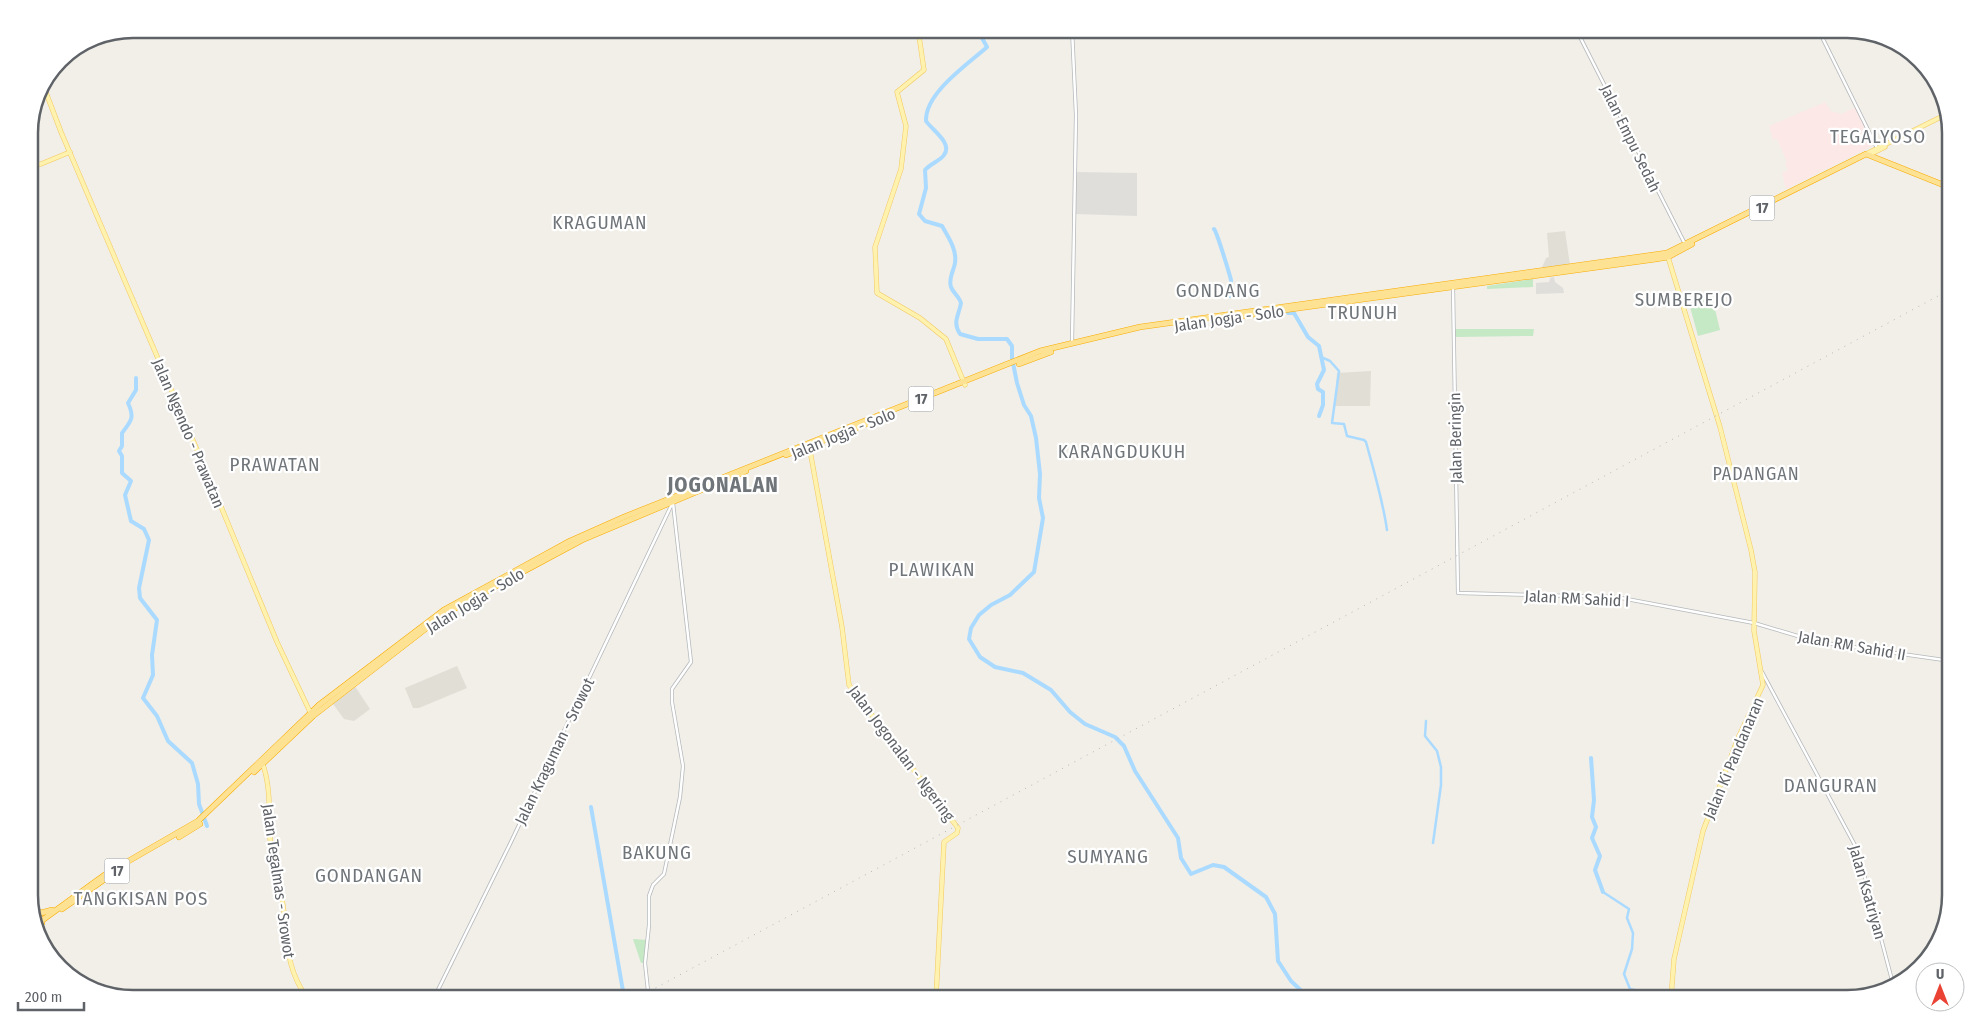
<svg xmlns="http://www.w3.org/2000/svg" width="1980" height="1027" viewBox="0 0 1980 1027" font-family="'Fira Sans Condensed',sans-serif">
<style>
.industrial{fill:#e0deda}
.education{fill:#e1ded6}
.medical{fill:#fce8e6}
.green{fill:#c5e8c5}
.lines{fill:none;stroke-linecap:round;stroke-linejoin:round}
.canal{stroke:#aadaff;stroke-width:2.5}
.river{stroke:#aadaff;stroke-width:4}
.minor-casing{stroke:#b5b8bc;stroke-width:4}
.major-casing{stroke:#f2c960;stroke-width:5}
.highway-casing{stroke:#f9ab00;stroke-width:6}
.minor{stroke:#fff;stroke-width:2.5}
.major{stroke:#fff2af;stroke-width:4}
.highway{stroke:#fde293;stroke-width:5}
.rail{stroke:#b6b7b8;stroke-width:1;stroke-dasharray:1 6;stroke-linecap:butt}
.labels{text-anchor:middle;stroke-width:4.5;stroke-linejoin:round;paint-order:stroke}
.shield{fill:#fff;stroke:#8f9295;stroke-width:1}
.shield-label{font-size:15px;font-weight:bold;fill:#5f6368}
.street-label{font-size:16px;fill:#5f6368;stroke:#fff}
.neighbourhood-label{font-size:18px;letter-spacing:1px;fill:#70757a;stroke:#fff}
.quarter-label{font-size:19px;letter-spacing:1px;fill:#70757a;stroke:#fff}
.district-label{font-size:21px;font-weight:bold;letter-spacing:1px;fill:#70757a;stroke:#fff}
.rim{fill:none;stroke:#5f6368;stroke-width:2.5}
</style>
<rect width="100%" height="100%" fill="#f1efe8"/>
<g class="industrial">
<polygon points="1075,172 1137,173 1137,216 1074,214"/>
<polygon points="1554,277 1555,282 1563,288 1564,293 1536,294 1536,283 1549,282 1550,278"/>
</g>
<g class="education">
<polygon points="1565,231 1570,265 1541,270 1546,258 1549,257 1547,233"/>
<polygon points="1371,371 1370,406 1335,406 1337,373"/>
<polygon points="457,666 467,688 419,708 413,708 405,688"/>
<polygon points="354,685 370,709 354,721 344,719 331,701"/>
</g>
<polygon class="medical" points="1825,102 1831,111 1841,114 1856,107 1874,145 1786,189 1782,173 1788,170 1785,164 1787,162 1777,139 1773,140 1769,126"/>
<g class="green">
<polygon points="1533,279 1533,287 1487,289 1487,286"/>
<polygon points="1712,297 1720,330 1698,336 1689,303"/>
<polygon points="1455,329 1534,329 1533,336 1455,337"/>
<polygon points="633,939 647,940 644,963 641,963"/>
</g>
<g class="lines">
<g class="canal">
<path d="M1321 357 1330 361 1339 371 1332 423 1344 424 1347 436 1364 440 1366 442C1374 471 1383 501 1387 530"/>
<polyline points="1426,721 1425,736 1437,751 1441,767 1441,785 1433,843"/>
<polyline points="1603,892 1629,909 1627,918 1633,933 1632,949 1624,974 1630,989 1648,993 1682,995 1683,998"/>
</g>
<g class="river">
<path d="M977 29 987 47C967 65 925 93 926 121 932 130 953 143 944 155 940 161 931 163 925 170L926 188 919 214 925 221 942 226C948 237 957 249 955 263 954 270 948 279 951 287 953 293 959 296 961 303 959 315 952 322 960 334L978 339H1007L1012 346V358L1017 383 1024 405 1031 416 1036 438 1040 474 1039 498 1043 518 1034 572 1010 595 991 605 979 615 971 628 969 639 980 657 995 667 1023 673 1051 690 1070 712 1085 724 1115 737 1124 746 1135 771 1178 838 1181 858 1191 874 1213 865 1224 867 1266 897 1275 914 1278 961 1291 981 1309 998"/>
<path d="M1214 229C1217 232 1230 276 1231 280 1231 285 1230 291 1230 296H1241"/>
<polyline points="1288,313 1294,313 1308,337 1319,346 1324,370 1317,384 1318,389 1323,392 1323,405 1319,416"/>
<path d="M136 378V390L128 403C135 418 131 421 122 433V446L119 451 122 456V473L131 481 125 495 131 521 144 529 149 540 139 588 140 598 157 620 152 655 153 675 143 698 157 716 168 741 192 763 198 784 199 804 207 826"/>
<polyline points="1591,758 1594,800 1592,817 1596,827 1592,838 1600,856 1595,870 1603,892"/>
<polyline points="591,807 623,991 627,998"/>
</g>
<g class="minor-casing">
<g id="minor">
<polyline points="1072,29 1076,115 1072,342"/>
<polyline points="1576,29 1685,244"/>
<polyline points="1818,29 1877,148"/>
<polyline points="1579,33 1585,29"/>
<polyline points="1453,286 1458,593 1616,597 1754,623 1818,642 1951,661"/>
<polyline points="1762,672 1858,851 1893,984"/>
<polyline points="648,991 645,963 649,925 649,896 653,885 664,874 680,797 683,766 672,702 672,689 691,662 673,503"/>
<polyline points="650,994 651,998"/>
<polyline points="434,998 510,844 672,504"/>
</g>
</g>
<g class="major-casing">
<g id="major">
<polyline points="918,29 924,70 897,92 906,126 901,169 875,247 877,293 920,318 946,339 965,385"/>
<polyline points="49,75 45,90 61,132 210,480 277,642 311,714"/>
<polyline points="1866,154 1947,114"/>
<polyline points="1869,155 1885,147"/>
<polyline points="29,165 41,164 70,152"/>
<polyline points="1668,257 1720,427 1751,550 1755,572 1754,631 1763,685 1738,738 1703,831 1674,959 1671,998"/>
<polyline points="809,445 842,627 849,685 958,828 957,833 944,842 936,998"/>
<path d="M262 762C271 785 269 814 270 838 272 859 278 879 282 899 289 937 283 964 307 998"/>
</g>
</g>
<g class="highway-casing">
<g id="highway">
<polyline points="1226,318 1656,259 1668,257 1692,244"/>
<polyline points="1019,364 1051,352"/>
<polyline points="786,455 874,421"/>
<polyline points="254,772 313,716 446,613 582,540 746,471"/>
<polyline points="179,837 200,824"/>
<polyline points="32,909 41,913 52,910"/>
<polyline points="62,909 115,872"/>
<polyline points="34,916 42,923"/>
<polyline points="37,924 106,874 198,821 319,705 444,610 570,541 624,517 1040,351 1140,327 1667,253 1866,154 1951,188"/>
</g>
</g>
<use href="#minor" class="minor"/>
<use href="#major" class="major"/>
<use href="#highway" class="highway"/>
<polyline class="rail" points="637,998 1951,289"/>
</g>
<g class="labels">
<g class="shield">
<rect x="1749.5" y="195.5" width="25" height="25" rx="4"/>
<rect x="908.5" y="386.5" width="25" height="25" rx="4"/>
<rect x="104.5" y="858.5" width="25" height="25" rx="4"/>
</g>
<g class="shield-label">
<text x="1762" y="213">17</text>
<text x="921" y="404">17</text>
<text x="117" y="876">17</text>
</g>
<g class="street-label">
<text transform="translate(1631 138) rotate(64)" y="6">Jalan Empu Sedah</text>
<text transform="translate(1229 318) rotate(-8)" y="6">Jalan Jogja - Solo</text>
<text transform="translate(189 433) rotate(67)" y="6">Jalan Ngendo - Prawatan</text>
<text transform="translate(843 433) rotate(-22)" y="6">Jalan Jogja - Solo</text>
<text transform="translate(1455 438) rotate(-91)" y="6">Jalan Beringin</text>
<text transform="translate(1577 598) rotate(3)" y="6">Jalan RM Sahid I</text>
<text transform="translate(475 600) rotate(-31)" y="6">Jalan Jogja - Solo</text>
<text transform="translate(1852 645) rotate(10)" y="6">Jalan RM Sahid II</text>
<text transform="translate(554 751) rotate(-64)" y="6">Jalan Kraguman - Srowot</text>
<text transform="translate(902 753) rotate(53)" y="6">Jalan Jogonalan - Ngering</text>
<text transform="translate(1733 758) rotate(-67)" y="6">Jalan Ki Pandanaran</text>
<text transform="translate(279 881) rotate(82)" y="6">Jalan Tegalmas - Srowot</text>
<text transform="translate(1868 892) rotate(74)" y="6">Jalan Ksatriyan</text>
</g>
<g class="neighbourhood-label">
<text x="1756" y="480">PADANGAN</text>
</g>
<g class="quarter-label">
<text x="1878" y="143">TEGALYOSO</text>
<text x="600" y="229">KRAGUMAN</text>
<text x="1218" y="297">GONDANG</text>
<text x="1684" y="306">SUMBEREJO</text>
<text x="1363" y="319">TRUNUH</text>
<text x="1122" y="458">KARANGDUKUH</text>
<text x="275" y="471">PRAWATAN</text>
<text x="932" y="576">PLAWIKAN</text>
<text x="1831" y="792">DANGURAN</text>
<text x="657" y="859">BAKUNG</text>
<text x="1108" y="863">SUMYANG</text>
<text x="369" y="882">GONDANGAN</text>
<text x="141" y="905">TANGKISAN POS</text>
</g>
<g class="district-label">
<text x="723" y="492">JOGONALAN</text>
</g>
</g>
<path d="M0 0H1980V1027H0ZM133 38H1847A95 95 0 0 1 1942 133V895A95 95 0 0 1 1847 990H133A95 95 0 0 1 38 895V133A95 95 0 0 1 133 38Z" fill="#fff" fill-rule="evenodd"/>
<path class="rim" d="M133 38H1847A95 95 0 0 1 1942 133V895A95 95 0 0 1 1847 990H133A95 95 0 0 1 38 895V133A95 95 0 0 1 133 38Z"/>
<g transform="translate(1940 987)"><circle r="24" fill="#ffffff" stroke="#bfc1c3"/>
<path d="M0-4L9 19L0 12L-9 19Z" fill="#ea4335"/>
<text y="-8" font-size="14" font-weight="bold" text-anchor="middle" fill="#5f6368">U</text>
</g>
<path d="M18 1002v8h66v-8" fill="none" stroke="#5f6368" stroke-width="2.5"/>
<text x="25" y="1002" font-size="15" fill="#5f6368" stroke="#ffffff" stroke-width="4" paint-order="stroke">200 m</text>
</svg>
